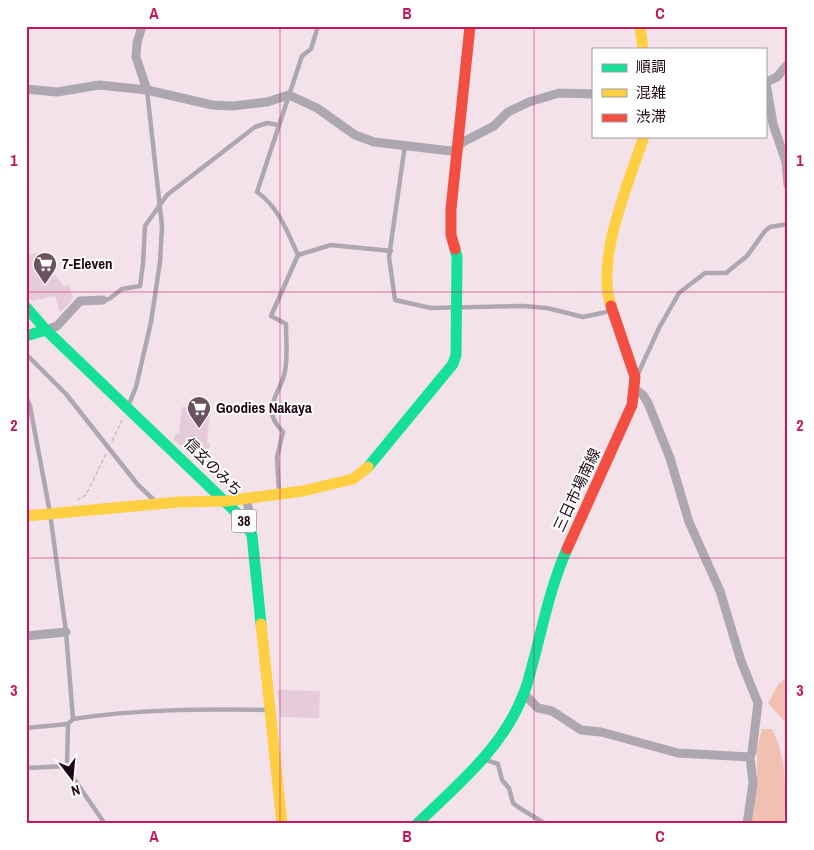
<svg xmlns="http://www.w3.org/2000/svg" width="814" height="850" viewBox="0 0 814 850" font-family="'Archivo Narrow','Noto Sans JP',sans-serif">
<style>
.green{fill:#f0c0b1}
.building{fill:#e6cbd9}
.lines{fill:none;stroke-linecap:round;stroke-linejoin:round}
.path{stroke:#b1a9b1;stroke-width:1;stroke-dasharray:4 2.5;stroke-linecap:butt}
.lane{stroke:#ada7b2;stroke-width:4.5}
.street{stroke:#ada7b2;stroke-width:9}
.fast{stroke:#16e098;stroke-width:11}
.slow{stroke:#ffcf43;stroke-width:11}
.jam{stroke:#f24e42;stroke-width:11}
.grid{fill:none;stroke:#c2185b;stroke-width:1;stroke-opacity:0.55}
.labels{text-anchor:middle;stroke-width:4;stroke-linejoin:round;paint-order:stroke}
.shield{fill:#fff;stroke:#62505a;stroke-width:1}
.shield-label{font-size:14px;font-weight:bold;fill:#1f0514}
.poi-label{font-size:15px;font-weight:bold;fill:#1f0514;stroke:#fff;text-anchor:start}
.street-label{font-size:15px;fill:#1f0514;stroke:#fff}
.neatline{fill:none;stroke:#c2185b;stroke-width:2}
.grid-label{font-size:16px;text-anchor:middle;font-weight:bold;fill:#c2185b}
</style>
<rect width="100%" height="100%" fill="#f4e2eb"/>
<g class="green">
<polygon points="788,676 788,721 784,721 768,703 778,685"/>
<path d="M762 729H772C787 757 786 792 784 824H751L757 785V749Z"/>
</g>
<g class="building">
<polygon points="37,253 64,286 69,285 73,299 60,313 55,296 32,301 26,298 26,255"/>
<polygon points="182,407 210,410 207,443 210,443 209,451 197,450 197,447 180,445 174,440 175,433 179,433"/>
<polygon points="277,690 320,691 319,718 280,717"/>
</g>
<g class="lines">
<g class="path">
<polyline points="112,441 123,418"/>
<polyline points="77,500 86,495 106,454"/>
</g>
<g class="lane">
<polyline points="405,145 389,257 395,300 431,308 523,306 547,308 583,317 611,311"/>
<polyline points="298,255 331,245 391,251"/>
<polyline points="103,300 109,299 122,289 140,286 143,264 145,226 167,195 255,127 267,123 279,125"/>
<polyline points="26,354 66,394 138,485 156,502"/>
<polyline points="637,376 659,328 679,293 705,273 726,273 747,256 765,231 770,227 788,224"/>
<polyline points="26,396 30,406 50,513 66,632 73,719 68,724 67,764 70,773 105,824"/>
<polyline points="129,404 136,387 151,322 160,262 162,226 147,90"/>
<path d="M279 493 277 457 283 432C259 407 280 397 285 371 288 356 286 340 286 324L271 316 298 255C288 233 278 206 257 192L302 56 311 49 318 26"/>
<path d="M73 719C138 709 202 709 268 710"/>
<polyline points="26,728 68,724"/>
<polyline points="483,759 498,764 502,780 509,788 513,803 518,807 544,823 565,824"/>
<polyline points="26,768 68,766"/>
</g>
<g class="street">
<polyline points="142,26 137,43 136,57 147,90"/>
<polyline points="765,83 777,77 788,64"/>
<polyline points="766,83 773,124 786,162 788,185"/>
<polyline points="26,89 57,92 99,85 147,90 212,105 233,106 267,102 289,95 317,108 355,135 374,142 451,151 456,149 463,142 494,126 508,112 529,102 559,93 593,94"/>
<polyline points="46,330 57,326 80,301 103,300"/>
<polyline points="247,498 251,529"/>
<polyline points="26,636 66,632"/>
<polyline points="524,694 538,708 552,711 581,730 601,732 678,753 750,757 752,752 758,703 741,661 720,591 689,522 670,458 648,403 643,395 635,389"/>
<polyline points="747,824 753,783 750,757"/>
</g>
<g class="fast">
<polyline points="26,307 46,330 241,517 252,535 261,624"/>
<polyline points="26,336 46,330"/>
<polyline points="368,467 453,364 456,355 457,257 455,249"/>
<path d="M417 824C456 786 503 748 523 695 529 682 531 668 535 655 544 619 552 583 567 549"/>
</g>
<g class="slow">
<polyline points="640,26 643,49"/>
<path d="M611 306C595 258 629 183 644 136"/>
<polyline points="26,516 179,502 226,501 303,491 353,479 368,467"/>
<polyline points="261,624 282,824"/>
</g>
<g class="jam">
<polyline points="455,249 451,235 451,209 470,26"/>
<polyline points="567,549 632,405 635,377 611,306"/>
</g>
</g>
<path class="grid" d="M280 26V824M534 26V824M26 292H788M26 558H788"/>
<defs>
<g id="supermarket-pin" transform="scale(1.25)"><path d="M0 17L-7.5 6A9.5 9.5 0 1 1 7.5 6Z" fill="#6a525f" stroke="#fff"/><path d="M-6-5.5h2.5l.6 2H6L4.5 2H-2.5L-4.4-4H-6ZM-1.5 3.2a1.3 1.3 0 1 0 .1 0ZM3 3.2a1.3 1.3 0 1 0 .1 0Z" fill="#fff"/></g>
</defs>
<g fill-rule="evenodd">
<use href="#supermarket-pin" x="45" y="264"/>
<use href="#supermarket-pin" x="199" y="408"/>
</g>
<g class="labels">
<rect class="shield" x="231.5" y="509.5" width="25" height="23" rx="4"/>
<g class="shield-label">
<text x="244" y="526">38</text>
</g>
<g class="poi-label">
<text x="62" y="269">7-Eleven</text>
<text x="216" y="413">Goodies Nakaya</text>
</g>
<g class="street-label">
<text transform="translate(213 467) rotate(45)" y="5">信玄のみち</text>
<text transform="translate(577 490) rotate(-65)" y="5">三日市場南線</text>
</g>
</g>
<rect width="814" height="850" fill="none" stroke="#ffffff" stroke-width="55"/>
<rect x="592" y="48" width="175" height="90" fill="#ffffff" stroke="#a59ba1"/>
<rect x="602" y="64" width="25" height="8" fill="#16e098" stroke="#a59ba1"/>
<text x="636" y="72" font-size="15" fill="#1f0514">順調</text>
<rect x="602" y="89" width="25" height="8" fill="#ffcf43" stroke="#a59ba1"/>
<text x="636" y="98" font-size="15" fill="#1f0514">混雑</text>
<rect x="602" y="114" width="25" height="8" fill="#f24e42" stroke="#a59ba1"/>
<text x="636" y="122" font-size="15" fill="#1f0514">渋滞</text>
<g transform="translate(72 778) rotate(164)" stroke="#ffffff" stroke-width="4" paint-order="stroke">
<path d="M0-4L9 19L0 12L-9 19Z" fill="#1f0514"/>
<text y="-8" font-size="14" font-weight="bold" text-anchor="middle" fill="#1f0514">N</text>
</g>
<rect x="28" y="28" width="758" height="794" class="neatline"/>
<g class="grid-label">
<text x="154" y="19">A</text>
<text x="407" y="19">B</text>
<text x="660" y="19">C</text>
<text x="14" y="166">1</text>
<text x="800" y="166">1</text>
<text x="14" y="431">2</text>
<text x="800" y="431">2</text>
<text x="14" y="696">3</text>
<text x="800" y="696">3</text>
<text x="154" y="842">A</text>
<text x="407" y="842">B</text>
<text x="660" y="842">C</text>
</g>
</svg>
